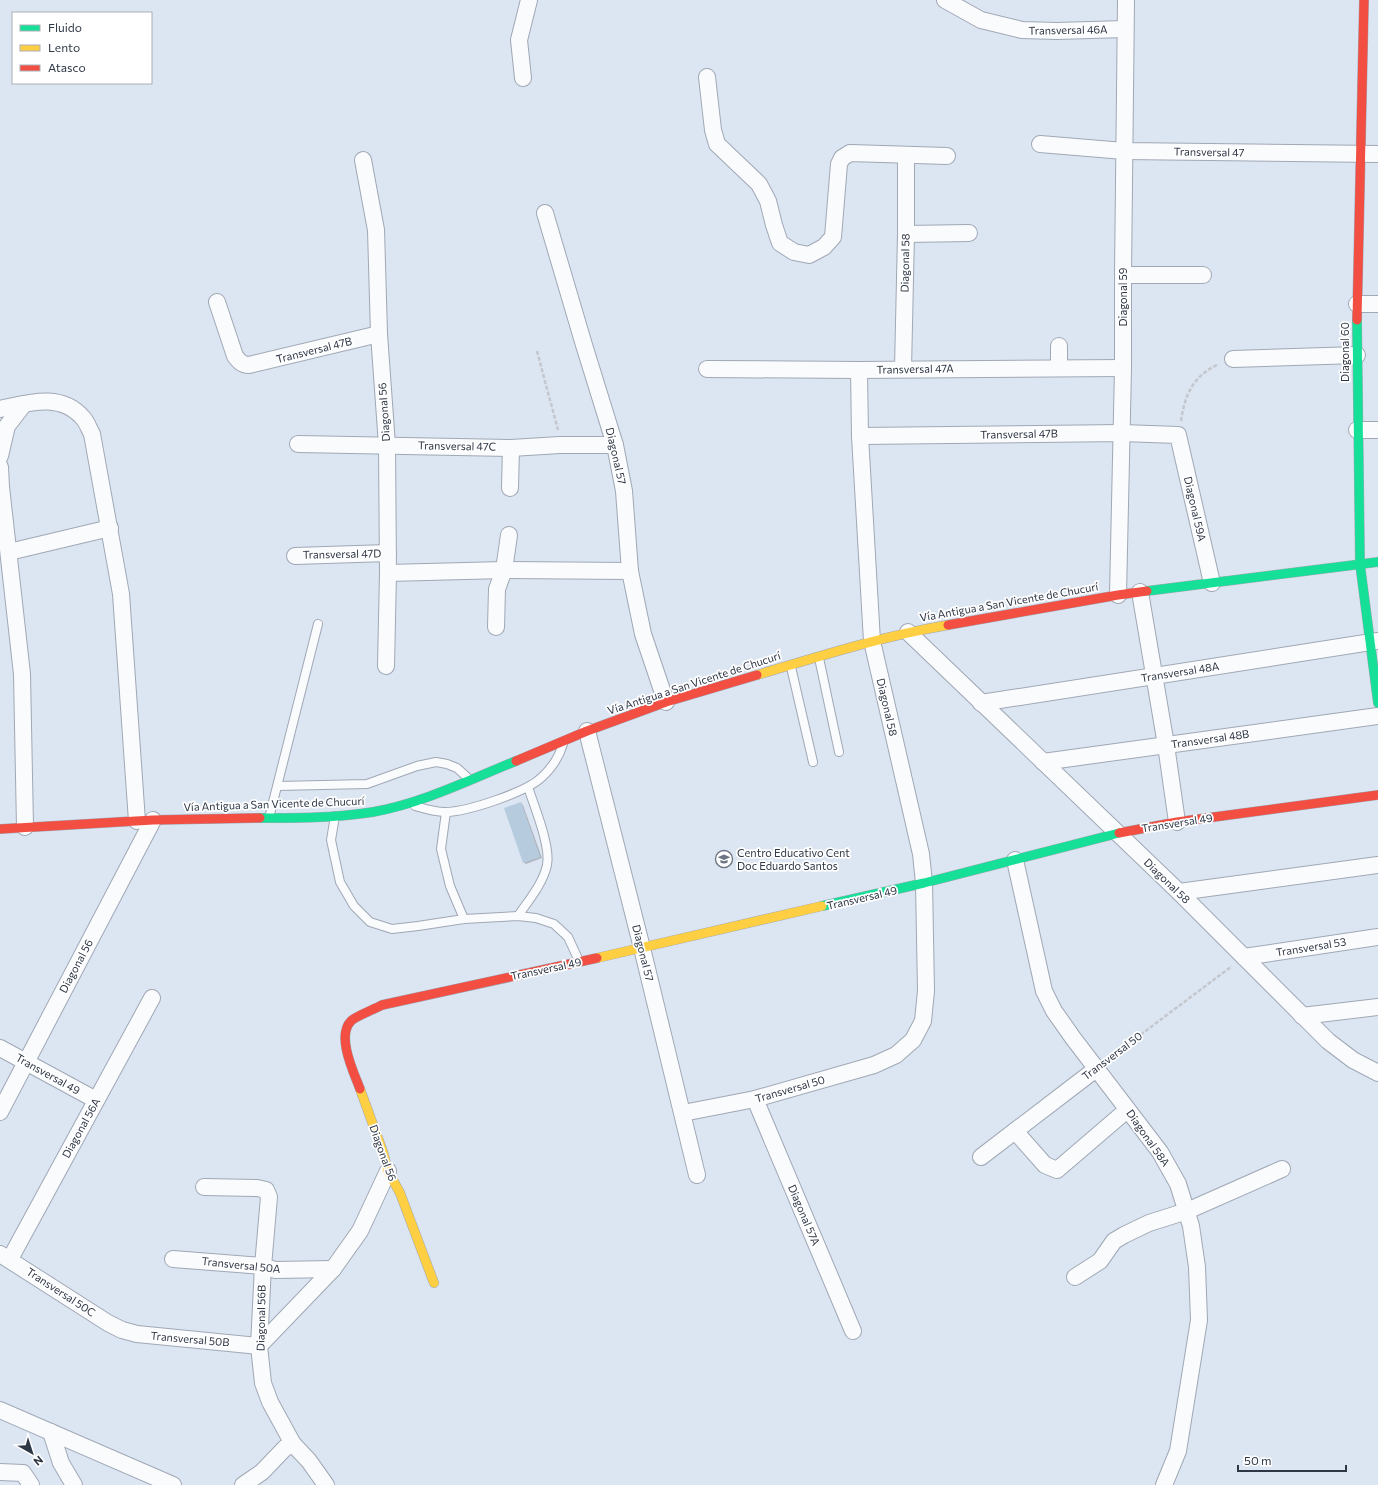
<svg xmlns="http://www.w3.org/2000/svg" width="1378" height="1485" viewBox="0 0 1378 1485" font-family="Commissioner,sans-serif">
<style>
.shadow{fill:#0003}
.building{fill:#b6cbdd}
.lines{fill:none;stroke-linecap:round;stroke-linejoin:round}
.lane-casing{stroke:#a0a8b5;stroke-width:10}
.street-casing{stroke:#a0a8b5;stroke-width:18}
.fast-casing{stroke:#a0a8b5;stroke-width:10}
.slow-casing{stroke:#a0a8b5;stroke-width:10}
.jam-casing{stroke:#a0a8b5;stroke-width:10}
.path{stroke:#c4c7cd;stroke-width:2.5;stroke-dasharray:4 2;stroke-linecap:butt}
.lane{stroke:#fafbfd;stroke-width:8}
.street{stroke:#fafbfd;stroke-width:16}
.fast{stroke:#16e098;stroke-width:9}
.slow{stroke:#ffcf43;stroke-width:9}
.jam{stroke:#f24e42;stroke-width:9}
.labels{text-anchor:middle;stroke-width:3.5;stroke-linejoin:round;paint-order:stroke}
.street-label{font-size:11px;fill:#2e3746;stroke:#fff}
.poi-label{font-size:11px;fill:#2e3746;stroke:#fff;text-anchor:start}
</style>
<rect width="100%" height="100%" fill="#dce5f2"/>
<polygon class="shadow" points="521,803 523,805 542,858 526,864 523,862"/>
<polygon class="building" points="521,802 540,857 523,863 504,808"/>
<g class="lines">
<g class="lane-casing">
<g id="lane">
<polyline points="819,658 839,752"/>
<polyline points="791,667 813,762"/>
<polyline points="278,786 367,784 417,766 436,762 447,764 457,768 468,778"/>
<path d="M415 806C425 809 435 812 445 812 467 812 527 792 542 777 552 768 559 757 563 744"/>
<polyline points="446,812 441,849 450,886 464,919"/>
<polyline points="335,816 331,840 340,882 354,906 370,922 392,929 418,926 464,919 518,916 536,918 554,924 568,937 579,961"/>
<polyline points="269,818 318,624"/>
<path d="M518 916C528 901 543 884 547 865 551 846 534 806 528 787"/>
</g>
</g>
<g class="street-casing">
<g id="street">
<polyline points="945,0 981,20 1022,30 1057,31 1125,29"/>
<polyline points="707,77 713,130 717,144 759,184 768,201 774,225 780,243 794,252 809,255 824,247 833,237 839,164 842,158 850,153 947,156"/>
<polyline points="523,78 519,40 529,0"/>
<polyline points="1040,144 1124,151 1378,154"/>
<polyline points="363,160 376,230 379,334 387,445 388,573 386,666"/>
<polyline points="545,213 584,345 615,445 624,491 630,571 643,634 666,702"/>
<polyline points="906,234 969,233"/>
<polyline points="1123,275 1203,275"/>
<path d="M217 302 235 356C239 361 242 365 249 365L379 334"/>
<polyline points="1357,304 1378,304"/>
<polyline points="1059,346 1059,368"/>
<polyline points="1233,359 1357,355"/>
<polyline points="707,369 859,370 1123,368"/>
<polyline points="903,369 906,234 906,156"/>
<path d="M0 409C28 403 61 392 83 418 87 422 89 429 92 434L121 594 137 821"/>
<polyline points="1357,430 1378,430"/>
<polyline points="860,436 1122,433 1178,435 1212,583"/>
<polyline points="298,444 511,448 560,445 615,445"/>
<polyline points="0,456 7,426 24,404"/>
<polyline points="0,467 1,487 22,674 25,827"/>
<polyline points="510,488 511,448"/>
<polyline points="9,552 110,528"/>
<polyline points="295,556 388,553"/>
<polyline points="388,573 504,570 630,571"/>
<polyline points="1140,592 1166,745 1177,822"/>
<polyline points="1118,595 1123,368 1123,275 1126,0"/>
<polyline points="496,627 497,589 504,570 509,535"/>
<polyline points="908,632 1179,892 1328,1041 1353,1060 1378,1073"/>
<polyline points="981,703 1378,641"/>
<polyline points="587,731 642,948 697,1175"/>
<polyline points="1043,762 1378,716"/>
<polyline points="1015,860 1044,991 1054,1011 1073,1038 1160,1152 1178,1184 1191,1226 1197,1267 1199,1320 1178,1451 1164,1485"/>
<polyline points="1179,892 1378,865"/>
<polyline points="1244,957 1378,937"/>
<polyline points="1302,1016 1378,1007"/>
<polyline points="0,1048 96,1100"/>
<polyline points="755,1099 853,1331"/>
<polyline points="0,1112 153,820"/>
<polyline points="683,1113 755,1099 874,1065 896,1055 913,1040 923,1021 926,991 924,883 921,854 872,641 860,436 859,370"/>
<polyline points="1015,1131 1045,1165 1057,1170 1127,1110"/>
<polyline points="981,1157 1096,1069"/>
<polyline points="204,1187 257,1188 266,1190 269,1197 263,1266 259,1346 263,1383 270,1402 293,1444 285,1448 262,1472 243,1485"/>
<polyline points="0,1254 108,1323 122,1330 137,1334 259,1346 333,1269 360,1231 388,1171"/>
<polyline points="10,1259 152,998"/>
<polyline points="173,1259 263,1266 275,1270 333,1269"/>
<polyline points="1075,1277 1100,1261 1114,1241 1124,1235 1149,1223 1187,1211 1282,1169"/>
<polyline points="0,1410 173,1485"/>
<polyline points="51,1432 61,1463 74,1485"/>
<polyline points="293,1444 309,1461 326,1485"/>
<polyline points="0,1472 23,1473 31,1485"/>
</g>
</g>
<g class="fast-casing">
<g id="fast">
<polyline points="1357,320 1360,564 1378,703"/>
<polyline points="1147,591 1378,562"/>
<path d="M260 818C297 818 336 818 373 812 423 803 469 780 516 761"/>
<polyline points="822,906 924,883 1119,833"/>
</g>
</g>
<g class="slow-casing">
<g id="slow">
<path d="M757 675C820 656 883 636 948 625"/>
<polyline points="597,958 822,906"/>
<polyline points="360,1089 383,1152 388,1171 400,1193 434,1283"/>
</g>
</g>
<g class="jam-casing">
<g id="jam">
<polyline points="1357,320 1364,0"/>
<polyline points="948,625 1118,595 1147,591"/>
<polyline points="516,761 587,731 666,702 757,675"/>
<polyline points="0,829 153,820 260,818"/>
<polyline points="1119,833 1177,822 1378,795"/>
<path d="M360 1089C354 1073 336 1036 351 1021 356 1016 375 1009 382 1005L597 958"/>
</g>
</g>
<g class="path">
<polyline points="537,351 558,430"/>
<path d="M1181 421C1185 394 1193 376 1219 364"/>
<polyline points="1107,1060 1232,966"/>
</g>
<use href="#lane" class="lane"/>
<use href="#street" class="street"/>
<use href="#fast" class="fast"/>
<use href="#slow" class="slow"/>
<use href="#jam" class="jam"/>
</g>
<defs>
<g id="school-ring" transform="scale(0.9)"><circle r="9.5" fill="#fff" stroke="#6b7482" stroke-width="1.5"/><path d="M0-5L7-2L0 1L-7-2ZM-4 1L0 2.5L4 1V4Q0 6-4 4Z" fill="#6b7482"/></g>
</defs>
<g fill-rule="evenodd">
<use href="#school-ring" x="724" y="859"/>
</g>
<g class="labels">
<g class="street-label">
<text transform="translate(1068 30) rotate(-1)" y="4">Transversal 46A</text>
<text transform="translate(1209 152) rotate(1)" y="4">Transversal 47</text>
<text transform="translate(905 263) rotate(-89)" y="4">Diagonal 58</text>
<text transform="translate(1123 297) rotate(-90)" y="4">Diagonal 59</text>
<text transform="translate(314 350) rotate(-14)" y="4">Transversal 47B</text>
<text transform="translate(1345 352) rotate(-90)" y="4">Diagonal 60</text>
<text transform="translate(915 369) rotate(-1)" y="4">Transversal 47A</text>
<text transform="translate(384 412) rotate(-94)" y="4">Diagonal 56</text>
<text transform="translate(1019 434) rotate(-1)" y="4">Transversal 47B</text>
<text transform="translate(457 446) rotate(1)" y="4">Transversal 47C</text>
<text transform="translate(616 456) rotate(77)" y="4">Diagonal 57</text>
<text transform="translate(1195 509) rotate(77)" y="4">Diagonal 59A</text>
<text transform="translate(342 554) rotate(-1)" y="4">Transversal 47D</text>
<text transform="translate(1009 602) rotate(-10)" y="4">Vía Antigua a San Vicente de Chucurí</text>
<text transform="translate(1180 672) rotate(-9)" y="4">Transversal 48A</text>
<text transform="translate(694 683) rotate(-18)" y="4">Vía Antigua a San Vicente de Chucurí</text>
<text transform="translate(887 707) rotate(77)" y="4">Diagonal 58</text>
<text transform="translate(1210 739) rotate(-8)" y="4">Transversal 48B</text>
<text transform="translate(274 804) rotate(-2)" y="4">Vía Antigua a San Vicente de Chucurí</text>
<text transform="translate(1177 823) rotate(-9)" y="4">Transversal 49</text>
<text transform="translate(1167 881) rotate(44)" y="4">Diagonal 58</text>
<text transform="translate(862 898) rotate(-13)" y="4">Transversal 49</text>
<text transform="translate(1311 947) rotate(-9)" y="4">Transversal 53</text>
<text transform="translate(643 953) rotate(76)" y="4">Diagonal 57</text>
<text transform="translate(76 966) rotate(-62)" y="4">Diagonal 56</text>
<text transform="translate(546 969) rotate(-12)" y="4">Transversal 49</text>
<text transform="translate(1112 1056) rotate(-37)" y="4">Transversal 50</text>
<text transform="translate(48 1074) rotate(29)" y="4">Transversal 49</text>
<text transform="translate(790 1089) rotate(-16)" y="4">Transversal 50</text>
<text transform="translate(81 1128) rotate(-61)" y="4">Diagonal 56A</text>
<text transform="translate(1148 1138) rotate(55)" y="4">Diagonal 58A</text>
<text transform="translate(383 1153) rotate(70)" y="4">Diagonal 56</text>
<text transform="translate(804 1215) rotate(67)" y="4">Diagonal 57A</text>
<text transform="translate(241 1265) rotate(6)" y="4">Transversal 50A</text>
<text transform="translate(61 1292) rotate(33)" y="4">Transversal 50C</text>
<text transform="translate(261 1318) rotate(-89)" y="4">Diagonal 56B</text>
<text transform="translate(190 1339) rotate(5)" y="4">Transversal 50B</text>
</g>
<g class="poi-label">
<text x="737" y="857">Centro Educativo Cent<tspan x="737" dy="13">Doc Eduardo Santos</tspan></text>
</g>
</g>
<rect x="12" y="12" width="140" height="72" fill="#ffffff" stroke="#abafb5"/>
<rect x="20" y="25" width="20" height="6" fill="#16e098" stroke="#abafb5"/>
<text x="48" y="32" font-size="12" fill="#2e3746">Fluido</text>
<rect x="20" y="45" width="20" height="6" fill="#ffcf43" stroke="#abafb5"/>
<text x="48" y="52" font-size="12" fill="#2e3746">Lento</text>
<rect x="20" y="65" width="20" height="6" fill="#f24e42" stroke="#abafb5"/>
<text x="48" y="72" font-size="12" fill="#2e3746">Atasco</text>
<g transform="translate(32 1453) rotate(141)" stroke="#ffffff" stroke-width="3" paint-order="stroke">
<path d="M0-3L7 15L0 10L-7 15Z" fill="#2e3746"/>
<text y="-6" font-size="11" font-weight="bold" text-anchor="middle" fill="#2e3746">N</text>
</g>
<path d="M1238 1465v6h108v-6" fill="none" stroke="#2e3746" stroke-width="2"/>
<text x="1244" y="1465" font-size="12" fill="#2e3746" stroke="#ffffff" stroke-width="3" paint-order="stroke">50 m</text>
</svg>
